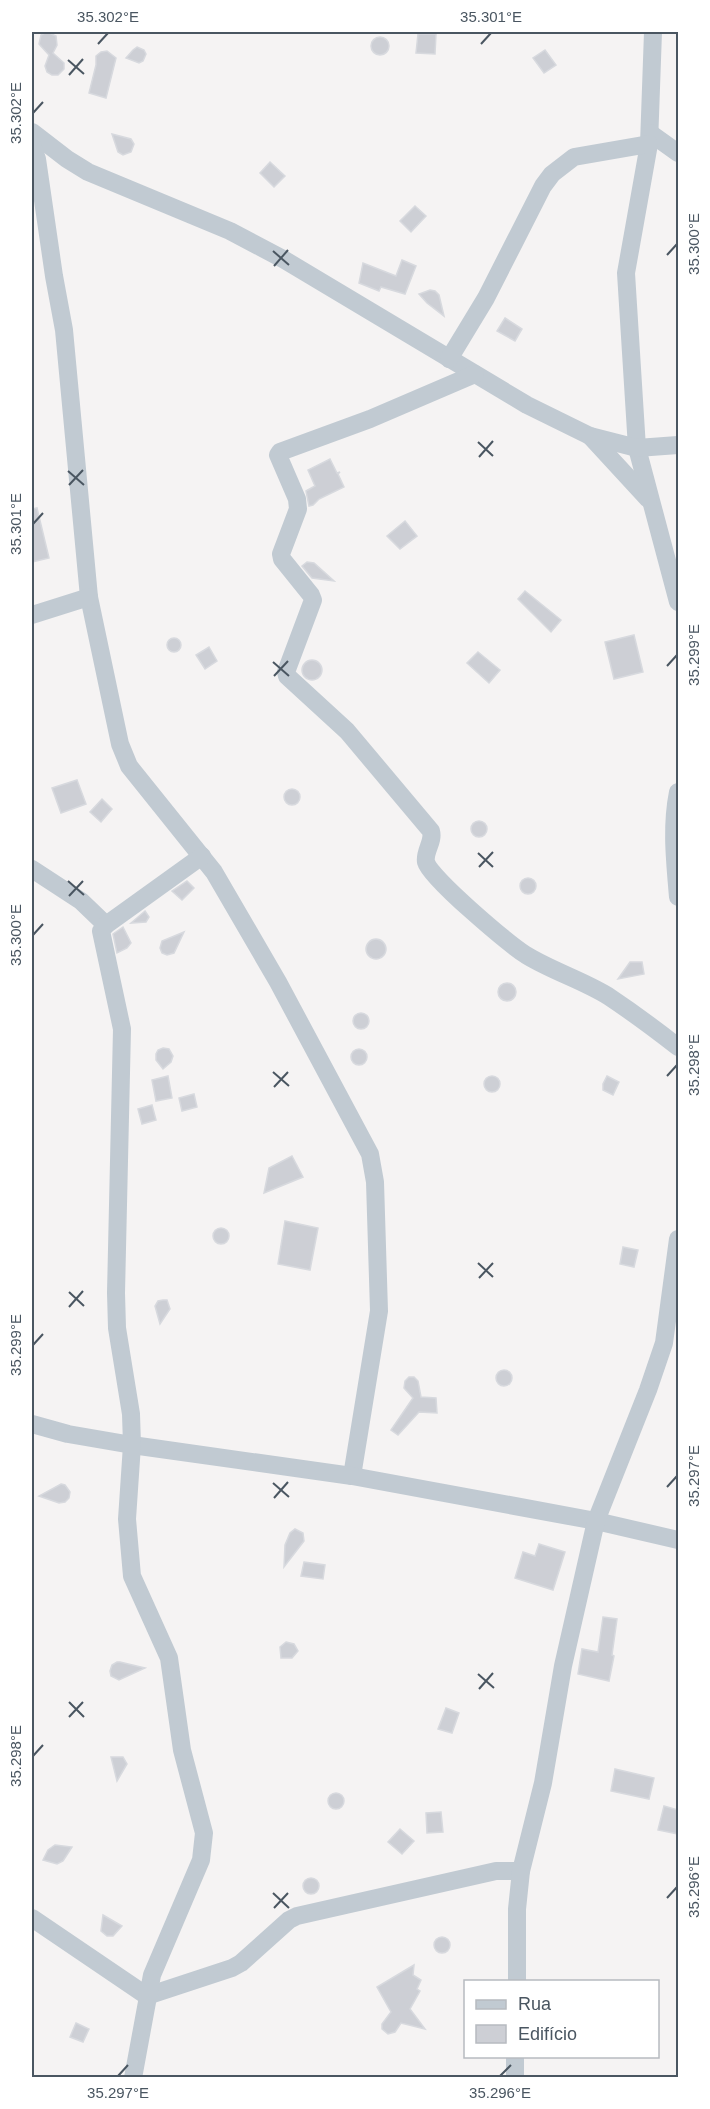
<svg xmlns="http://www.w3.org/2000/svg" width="710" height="2109" viewBox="0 0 710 2109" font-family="Arial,sans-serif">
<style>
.building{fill:#cdcfd5;stroke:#d7d9de;stroke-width:1.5}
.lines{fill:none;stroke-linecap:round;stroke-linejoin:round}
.minor{stroke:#c1cad2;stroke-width:18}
.ticks{fill:none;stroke:#4a5661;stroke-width:2}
.neatline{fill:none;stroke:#4a5661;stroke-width:2}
.ticks-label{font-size:15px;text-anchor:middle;fill:#4a5661}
</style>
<rect width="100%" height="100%" fill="#f5f3f3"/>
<g class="building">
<polygon points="47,32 56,36 57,45 53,53 64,63 64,69 58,75 52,75 47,72 45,66 49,55 39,44 41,35"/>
<polygon points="418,34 436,34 435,54 416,53"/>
<circle cx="380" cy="46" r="9"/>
<polygon points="137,47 144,50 146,54 143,61 139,63 126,58 133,50"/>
<polygon points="545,50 556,65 544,73 533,58"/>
<polygon points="107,51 116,58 106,98 89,93 96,65 96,56 101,52"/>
<polygon points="112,134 131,139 134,144 131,152 123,155 118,152"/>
<polygon points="270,162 285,176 274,187 260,173"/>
<polygon points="415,206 426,216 411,232 400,221"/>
<polygon points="402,260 416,266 405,294 381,287 379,291 359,283 363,263 396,276"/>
<polygon points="430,290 435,291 439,295 444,316 427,303 419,294"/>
<polygon points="505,318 522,329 515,341 497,331"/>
<polygon points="330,459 337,473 340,472 338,474 344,487 319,499 313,505 309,506 306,491 315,486 308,470"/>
<polygon points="37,508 49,558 32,562 32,509"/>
<polygon points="405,521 417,536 400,549 387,536"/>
<polygon points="307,562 314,563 334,581 312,578 302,566"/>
<polygon points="525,591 561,620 551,632 518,599"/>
<polygon points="634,635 643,672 614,679 605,642"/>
<circle cx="174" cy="645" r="7"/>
<polygon points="209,647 217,661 205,669 196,655"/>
<polygon points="478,652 500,670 489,683 467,663"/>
<circle cx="312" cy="670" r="10"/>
<polygon points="77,780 86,804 61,813 52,788"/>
<circle cx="292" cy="797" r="8"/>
<polygon points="102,799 112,809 101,822 90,812"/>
<circle cx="479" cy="829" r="8"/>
<circle cx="528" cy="886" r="8"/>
<polygon points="187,881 194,888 182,900 172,891"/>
<polygon points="145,911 149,917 146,922 131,923"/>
<polygon points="123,927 131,943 127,948 117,953 113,934"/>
<polygon points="184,932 174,953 167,955 162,953 160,948 162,941"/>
<circle cx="376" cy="949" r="10"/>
<polygon points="630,962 642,962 644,974 618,979"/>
<circle cx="507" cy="992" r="9"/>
<circle cx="361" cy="1021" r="8"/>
<polygon points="163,1048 169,1049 173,1056 171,1062 163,1069 156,1060 156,1054 158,1050"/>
<circle cx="359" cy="1057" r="8"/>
<polygon points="168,1076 172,1098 156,1101 152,1080"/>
<polygon points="607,1076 619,1082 613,1095 603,1090 603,1084"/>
<circle cx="492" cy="1084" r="8"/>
<polygon points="194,1094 197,1107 182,1111 179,1098"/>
<polygon points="152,1105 156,1120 142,1124 138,1109"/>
<polygon points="292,1156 303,1177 264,1193 269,1168"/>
<polygon points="285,1221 318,1228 310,1270 278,1264"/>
<circle cx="221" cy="1236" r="8"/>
<polygon points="623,1247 638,1250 634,1267 620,1264"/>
<polygon points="163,1300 167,1300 170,1309 160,1324 155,1306 158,1301"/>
<circle cx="504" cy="1378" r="8"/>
<polygon points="409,1377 414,1377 418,1381 421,1397 436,1398 437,1413 419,1412 398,1435 391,1430 413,1398 404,1388 405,1381"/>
<polygon points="61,1484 65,1485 70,1492 69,1498 65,1502 59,1503 39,1496"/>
<polygon points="295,1529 303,1533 304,1541 284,1567 285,1545 290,1533"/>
<polygon points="539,1544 565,1552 553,1590 515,1578 523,1552 535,1556"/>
<polygon points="304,1562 325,1565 323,1579 301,1576"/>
<polygon points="603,1617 617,1619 612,1655 614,1656 609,1681 578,1674 582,1649 598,1652"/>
<polygon points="286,1642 294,1644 298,1651 292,1658 281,1658 280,1647"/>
<polygon points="117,1662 120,1662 145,1668 119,1680 111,1676 110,1671 112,1665"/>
<polygon points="446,1708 459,1713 452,1733 438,1729"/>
<polygon points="111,1757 123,1757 127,1764 117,1781"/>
<polygon points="615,1769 654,1778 649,1799 611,1791"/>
<circle cx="336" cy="1801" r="8"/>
<polygon points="664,1806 678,1810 678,1834 658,1830"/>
<polygon points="441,1812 443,1832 427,1833 426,1813"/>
<polygon points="400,1829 414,1841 402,1854 388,1842"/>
<polygon points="55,1845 72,1847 63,1861 57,1864 43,1860 48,1850"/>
<circle cx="311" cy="1886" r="8"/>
<polygon points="103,1915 122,1926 113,1936 107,1936 101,1931"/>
<circle cx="442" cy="1945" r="8"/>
<polygon points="414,1965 413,1975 421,1980 417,1989 420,1991 410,2009 425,2029 401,2023 395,2032 388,2034 382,2029 382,2024 391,2012 377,1987"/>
<polygon points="76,2023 89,2029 83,2042 70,2037"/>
</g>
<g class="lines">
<g class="minor">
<polyline points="653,32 649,144 626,273 637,448 678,602"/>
<polyline points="32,132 67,159 88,172 230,231 283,259 527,405 590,436 637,448 678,445"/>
<polyline points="650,133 678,153"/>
<polyline points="32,144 37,159 54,276 64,330 89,597 120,744 129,766 214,872 278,982 370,1154 375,1182 379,1311 352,1476"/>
<polyline points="449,359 486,298 543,186 552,174 574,157 649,144"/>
<path d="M475 374 370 419 280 452 278 455 297 499 298 509 281 554 282 559 311 595 313 600 286 672 287 676 347 731 431 831C434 842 424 851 426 862 430 878 509 944 526 955 552 971 582 980 608 996 632 1012 655 1029 678 1047"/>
<polyline points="590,436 648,499"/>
<polyline points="32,615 89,597"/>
<path d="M678 792C671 827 675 861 678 897"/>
<polyline points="32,869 81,901 106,925"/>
<polyline points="32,1424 68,1434 132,1445 352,1476 596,1521 678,1540"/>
<polyline points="32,1918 147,1996 232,1968 241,1963 289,1920 297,1916 496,1871 521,1871"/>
<polyline points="517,1982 517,1909 521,1871 543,1783 563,1666 596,1521 648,1390 664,1343 678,1239"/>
<polyline points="133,2078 152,1975 201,1860 204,1833 182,1750 169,1658 132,1576 127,1519 132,1445 131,1414 117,1328 116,1293 122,1029 101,931 106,925 202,856"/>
<polyline points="515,2078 515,2056"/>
</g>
</g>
<path class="ticks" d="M98 44 108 33M481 44 491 33M68 60 84 74M69 75 83 59M33 113 43 102M273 251 289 265M667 255 677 244M274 266 288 250M478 442 493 456M479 457 493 441M68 471 84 485M69 485 83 470M33 524 43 513M273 662 289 676M667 666 677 655M274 676 288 661M478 853 493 867M479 867 493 852M68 881 84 895M69 896 83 881M33 935 43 924M273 1072 289 1086M667 1076 677 1065M274 1087 288 1072M478 1263 493 1277M479 1278 493 1263M69 1292 84 1306M69 1307 83 1291M33 1345 43 1334M273 1483 289 1497M667 1487 677 1476M274 1498 288 1482M478 1674 494 1688M479 1689 493 1673M69 1702 84 1717M69 1717 83 1702M33 1756 43 1745M273 1893 289 1908M667 1898 677 1887M274 1908 288 1893M118 2076 128 2065M500 2076 511 2065"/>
<rect width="710" height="2109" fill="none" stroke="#ffffff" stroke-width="66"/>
<rect x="464" y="1980" width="195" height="78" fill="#ffffff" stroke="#b7bbc0" stroke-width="1.5"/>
<rect x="476" y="2000" width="30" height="9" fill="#c1cad2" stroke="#b7bbc0" stroke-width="1.5"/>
<text x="518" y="2010" font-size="18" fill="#4a5661">Rua</text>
<rect x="476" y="2025" width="30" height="18" fill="#cdcfd5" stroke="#b7bbc0" stroke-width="1.5"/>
<text x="518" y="2040" font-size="18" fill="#4a5661">Edifício</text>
<rect x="33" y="33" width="644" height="2043" class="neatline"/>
<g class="ticks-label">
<text x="108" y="22">35.302°E</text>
<text x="491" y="22">35.301°E</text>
<text transform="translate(16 113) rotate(-90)" y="5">35.302°E</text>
<text transform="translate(694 244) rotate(-90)" y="5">35.300°E</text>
<text transform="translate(16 524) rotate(-90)" y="5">35.301°E</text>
<text transform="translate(694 655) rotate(-90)" y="5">35.299°E</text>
<text transform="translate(16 935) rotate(-90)" y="5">35.300°E</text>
<text transform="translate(694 1065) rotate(-90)" y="5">35.298°E</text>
<text transform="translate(16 1345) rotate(-90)" y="5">35.299°E</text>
<text transform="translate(694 1476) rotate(-90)" y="5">35.297°E</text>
<text transform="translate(16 1756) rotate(-90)" y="5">35.298°E</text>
<text transform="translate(694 1887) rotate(-90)" y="5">35.296°E</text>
<text x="118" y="2098">35.297°E</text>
<text x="500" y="2098">35.296°E</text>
</g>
</svg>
